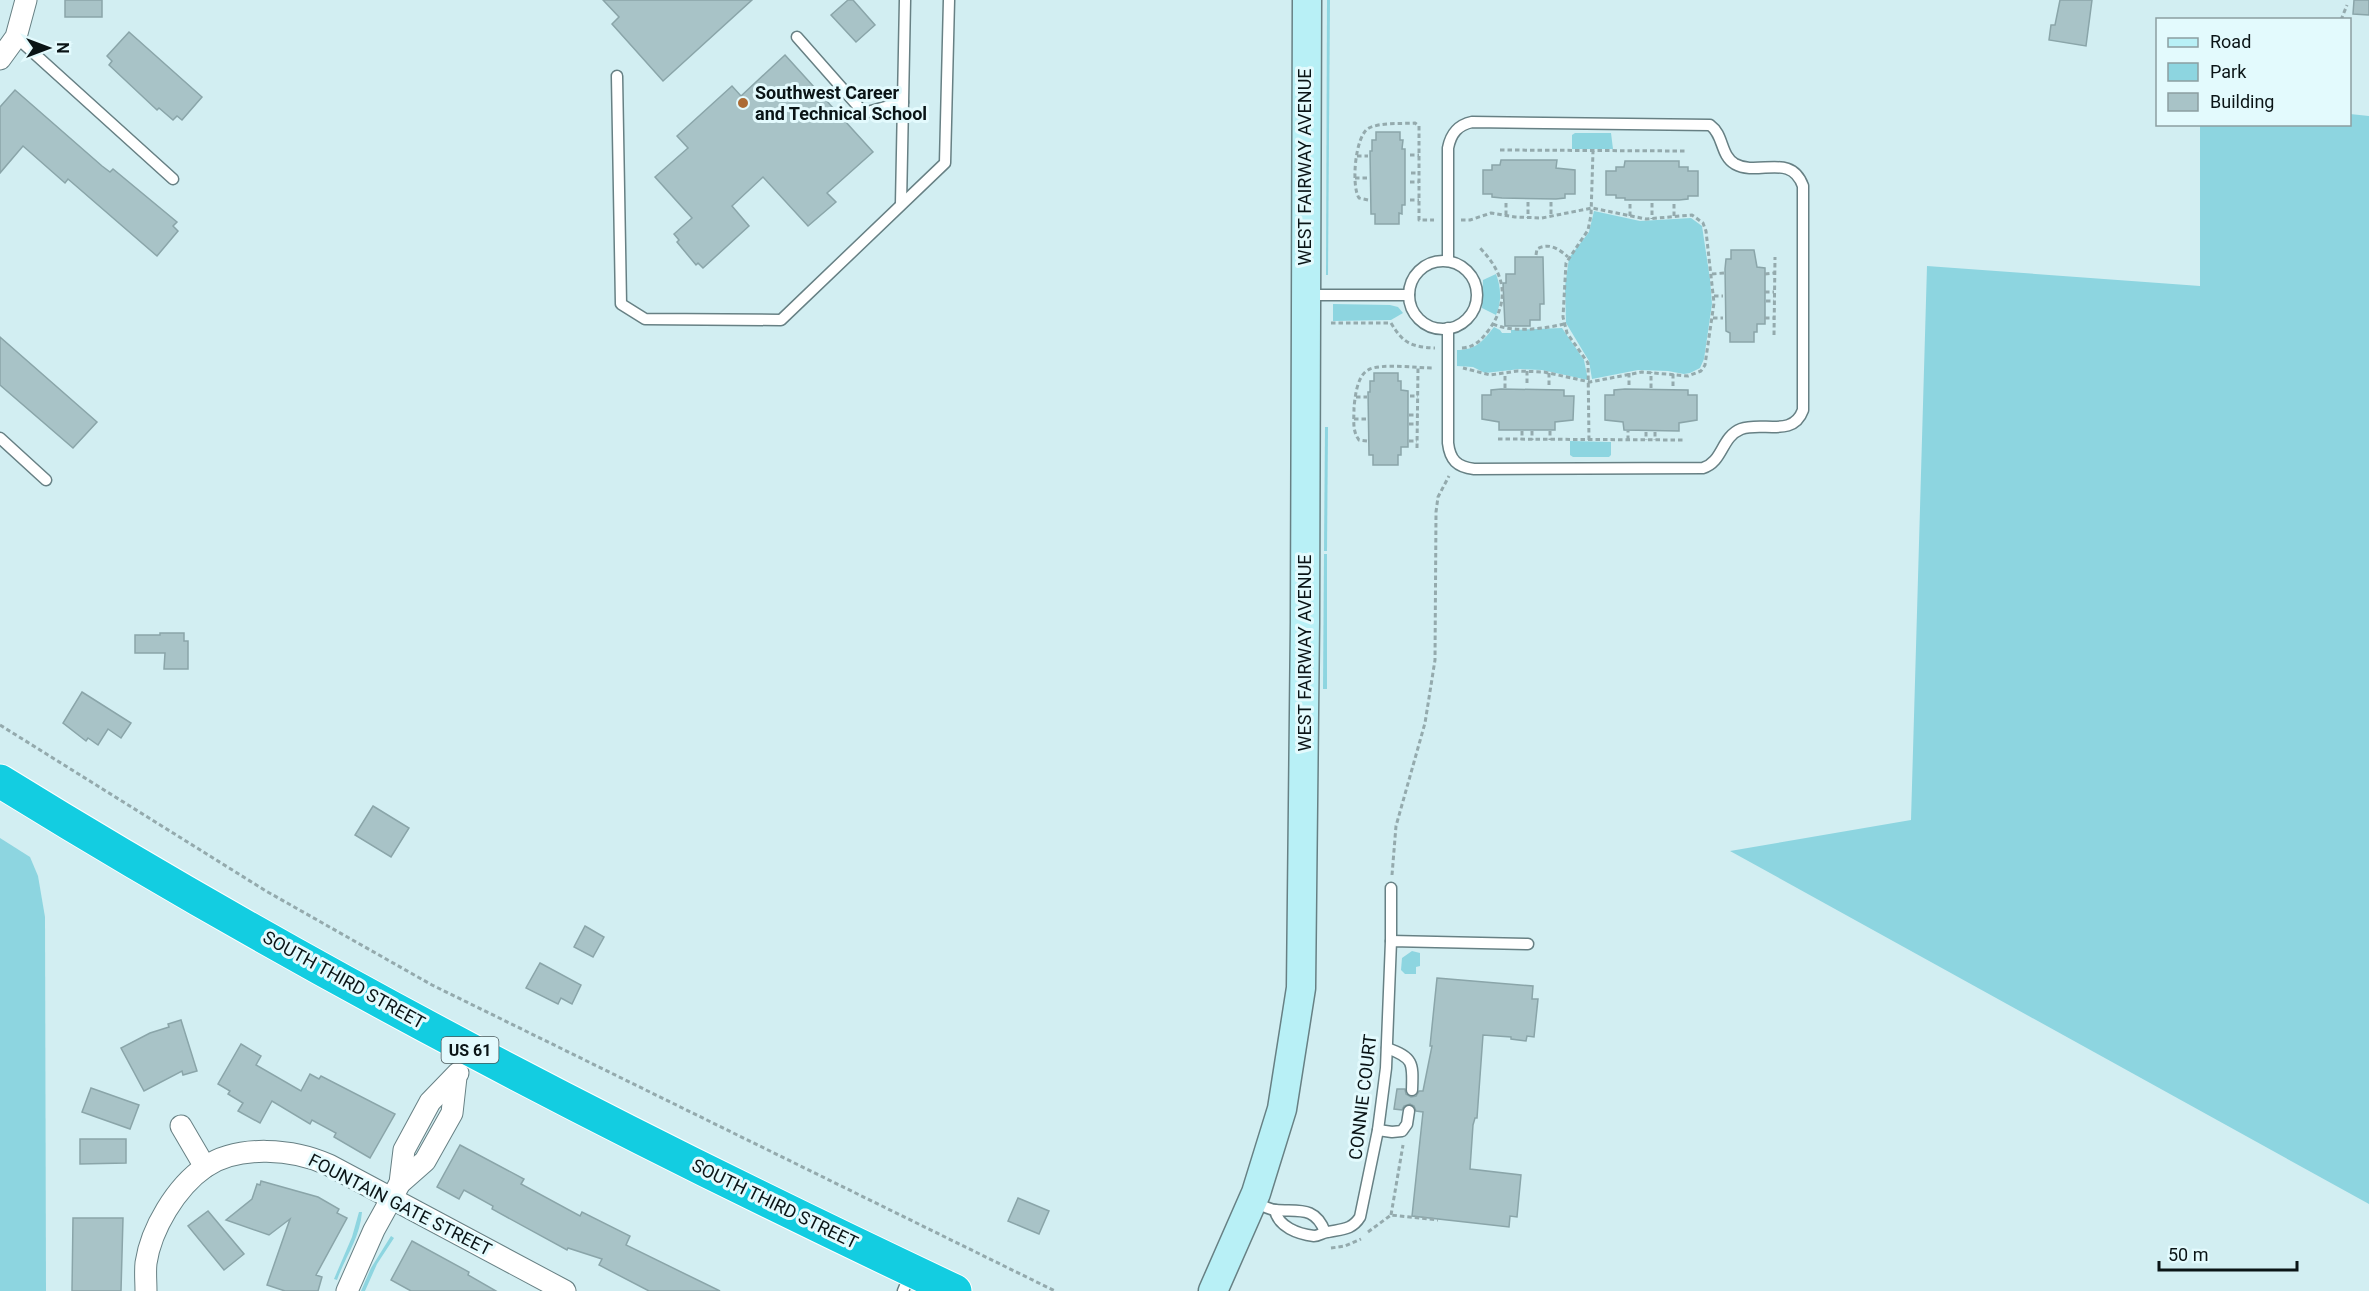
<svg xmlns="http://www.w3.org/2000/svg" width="2369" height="1291" viewBox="0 0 2369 1291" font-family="Roboto,sans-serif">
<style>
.green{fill:#8dd5e0}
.building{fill:#a8c3c7;stroke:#8aa5a9;stroke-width:1.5}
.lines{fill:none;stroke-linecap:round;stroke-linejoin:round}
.lane-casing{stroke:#678084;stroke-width:13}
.street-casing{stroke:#678084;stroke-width:23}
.secondary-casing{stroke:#678084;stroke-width:31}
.highway-casing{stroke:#fff;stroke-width:35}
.path{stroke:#94aaad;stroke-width:3;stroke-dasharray:4.5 3;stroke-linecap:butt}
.lane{stroke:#fff;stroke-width:10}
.street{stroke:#fff;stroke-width:21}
.secondary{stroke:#b8f0f6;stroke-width:28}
.highway{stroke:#13cde1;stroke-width:33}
.poi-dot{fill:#ac6b35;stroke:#e3fafd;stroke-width:2}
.labels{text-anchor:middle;stroke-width:6;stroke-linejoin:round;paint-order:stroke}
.shield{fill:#e3fafd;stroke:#4b595b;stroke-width:1.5}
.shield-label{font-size:16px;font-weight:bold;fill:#0a1416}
.poi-label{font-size:18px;font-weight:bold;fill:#0a1416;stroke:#e3fafd;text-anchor:start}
.street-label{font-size:18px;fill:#0a1416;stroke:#e3fafd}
</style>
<rect width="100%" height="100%" fill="#d2eef2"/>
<g class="green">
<polygon points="1327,0 1330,0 1328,275 1326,275"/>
<polygon points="2350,114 2369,116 2369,1204 1730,851 1911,820 1927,266 2200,286 2200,125 2350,124"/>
<polygon points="1575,133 1611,133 1613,149 1572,149 1572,135"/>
<polygon points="1594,211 1640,221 1691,218 1702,226 1710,279 1712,304 1704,359 1700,368 1690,373 1684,374 1668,371 1638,370 1592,379 1589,361 1566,323 1565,287 1569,258 1589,232"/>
<path d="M1496 274C1501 287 1502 302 1496 315L1482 308 1483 280Z"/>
<polygon points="1333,304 1390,305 1398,307 1403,313 1391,320 1333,321"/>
<path d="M1494 327 1500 330 1502 333H1511V330L1562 328 1584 360 1588 380 1542 370 1520 369 1485 373 1473 367 1457 366V350C1476 350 1483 341 1494 327Z"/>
<polygon points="1325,427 1328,427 1327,551 1324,551"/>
<polygon points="1570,441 1611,442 1611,455 1609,457 1573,457 1570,455"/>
<polygon points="1324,554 1327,554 1327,689 1323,689"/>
<polygon points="0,838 30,857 38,876 45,917 46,1291 0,1291"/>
<polygon points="1412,951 1420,953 1420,966 1416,967 1416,974 1405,974 1401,970 1402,958"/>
<path d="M359 1212H362C360 1238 345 1257 337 1280L334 1279 352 1237Z"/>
<polygon points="391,1236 394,1238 377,1264 365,1291 361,1291 371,1268"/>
</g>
<g class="building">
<rect x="65" y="0" width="37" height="17"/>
<polygon points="603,0 752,0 663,81 612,24 619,17"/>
<polygon points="848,0 853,0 875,25 856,42 831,15"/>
<polygon points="2060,0 2092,0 2086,46 2049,40 2051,25 2055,25"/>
<polygon points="2354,0 2369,0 2369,15 2353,14"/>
<polygon points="129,32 202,97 182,120 177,116 173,120 159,108 157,110 109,65 112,61 107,56"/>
<polygon points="785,55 873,152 827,193 836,202 808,226 763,177 732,206 749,226 703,268 698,263 696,265 677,242 679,240 674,234 692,218 655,177 688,148 677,136 732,86 741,96"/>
<polygon points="15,90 102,166 110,172 113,169 177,222 173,226 178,231 157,256 68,179 65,183 23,146 0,173 0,107"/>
<polygon points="1376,132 1400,132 1400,140 1403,140 1402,149 1405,149 1405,205 1402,205 1402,214 1399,213 1399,224 1375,224 1375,214 1371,214 1370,151 1372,151 1372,140 1376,140"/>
<polygon points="1501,160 1557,160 1556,168 1575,170 1575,194 1565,194 1565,198 1556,199 1502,198 1492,197 1492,194 1483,194 1483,170 1492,170 1492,165 1500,165"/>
<polygon points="1625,161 1679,161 1679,167 1688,167 1688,171 1698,171 1698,196 1688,196 1688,199 1679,200 1625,200 1625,198 1616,198 1616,195 1606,195 1606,171 1616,171 1616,167 1624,167"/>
<polygon points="1731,250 1754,250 1757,267 1765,268 1765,324 1757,324 1757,332 1754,332 1754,342 1730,342 1730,333 1726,331 1725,269 1726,259 1731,259"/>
<polygon points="1515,257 1543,257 1544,304 1540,304 1540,320 1530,320 1530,326 1505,326 1503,283 1506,283 1506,274 1515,274"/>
<polygon points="0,337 97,422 73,448 0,385"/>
<polygon points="1374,373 1398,373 1398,381 1401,381 1401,390 1408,391 1408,447 1401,447 1401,455 1398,455 1398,465 1373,465 1373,455 1369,455 1368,392 1370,392 1370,381 1374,381"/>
<polygon points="1501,389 1564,390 1564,396 1574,396 1573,420 1555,422 1555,430 1499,430 1499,422 1482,419 1482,395 1491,395 1491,390"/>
<polygon points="1625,389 1688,390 1688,395 1697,395 1697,420 1679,423 1679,431 1624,430 1623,422 1605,420 1605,395 1614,395 1614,390"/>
<polygon points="160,633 184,633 184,641 188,641 188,669 164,669 165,653 135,653 135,635 160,635"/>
<polygon points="82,692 131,723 121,738 108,729 98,745 88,738 86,741 63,723"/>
<polygon points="373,806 409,828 391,857 355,835"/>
<polygon points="585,926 604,937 593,957 574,947"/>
<polygon points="540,963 581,985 572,1004 561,998 558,1004 526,988"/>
<polygon points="1437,978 1533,986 1532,999 1538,999 1534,1037 1527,1036 1526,1041 1511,1039 1511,1037 1483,1035 1477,1118 1475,1118 1473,1125 1470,1169 1521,1175 1517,1217 1510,1216 1509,1227 1412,1216 1423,1112 1416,1111 1414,1106 1410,1104 1404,1106 1402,1110 1394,1109 1397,1089 1405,1089 1406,1094 1411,1097 1416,1096 1419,1091 1423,1091 1432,1046 1430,1046"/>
<polygon points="181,1020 197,1071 183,1075 182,1071 144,1091 121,1048 150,1033 169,1027 168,1024"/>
<polygon points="241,1044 261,1056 256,1065 301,1091 310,1074 319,1079 321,1076 395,1114 370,1158 334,1137 336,1133 312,1120 310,1124 272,1101 260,1123 238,1111 243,1103 228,1094 230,1091 218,1084"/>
<polygon points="91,1088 139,1105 130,1129 82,1112"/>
<polygon points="80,1139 126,1139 126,1163 80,1164"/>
<polygon points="460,1145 524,1179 521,1184 580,1216 582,1212 630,1236 626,1245 720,1291 649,1291 599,1265 602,1259 568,1248 567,1250 492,1209 493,1206 464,1190 459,1199 437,1187"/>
<polygon points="261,1181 318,1197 339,1209 337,1213 347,1218 316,1275 322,1277 318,1291 285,1291 267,1285 290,1219 269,1235 226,1220 252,1199 257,1184 260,1185"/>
<polygon points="1018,1198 1049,1211 1039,1234 1008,1221"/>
<polygon points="208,1211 244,1254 224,1270 188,1226"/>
<polygon points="73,1218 123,1218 121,1291 72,1291"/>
<polygon points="412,1241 469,1272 468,1275 496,1291 411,1291 391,1280"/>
</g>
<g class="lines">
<g class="lane-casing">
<g id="lane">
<polyline points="16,37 173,179"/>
<polyline points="797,37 864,113 903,102"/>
<polyline points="617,76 621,304 645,319 781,320 945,163 949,0"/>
<polyline points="901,204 905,0"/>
<circle cx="1443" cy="295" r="34"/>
<polyline points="1308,295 1409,295"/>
<path d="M1448 328V443C1450 460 1457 467 1474 469L1703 468C1723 462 1721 437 1741 429 1762 421 1793 438 1803 410V186C1791 152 1758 177 1735 164 1720 155 1724 135 1710 125L1472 122C1458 125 1451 133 1448 148V261"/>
<polyline points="0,438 46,480"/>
<polyline points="1391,941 1391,888"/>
<path d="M1387 1048C1414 1058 1413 1063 1412 1090"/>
<polyline points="1378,1130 1392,1132 1402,1131 1407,1124 1409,1111"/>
<path d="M1253 1201C1260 1204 1269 1210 1276 1210 1297 1212 1315 1205 1325 1232"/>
<path d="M1275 1210C1278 1227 1298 1234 1314 1236 1319 1236 1323 1232 1328 1232 1342 1229 1352 1230 1360 1217L1378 1130 1386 1068 1391 941 1528 944"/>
<polyline points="903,1291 910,1274"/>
</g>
</g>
<g class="street-casing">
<g id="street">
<polyline points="0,59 16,37 26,0"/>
<polyline points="181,1126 205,1167"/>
<polyline points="400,1183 404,1150 430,1102 458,1073"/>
<path d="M146 1291C146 1282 145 1272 146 1263 151 1229 176 1187 205 1167 239 1144 294 1149 329 1165L565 1291"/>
<polyline points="347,1291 374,1230 400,1183 425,1161 452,1113 456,1077"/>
</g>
</g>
<g class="secondary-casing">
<polyline id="secondary" points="1213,1291 1256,1193 1282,1109 1301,988 1305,622 1307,0"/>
</g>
<g class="highway-casing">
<path id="highway" d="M0 781C307 971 628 1137 955 1291"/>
</g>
<g class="path">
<polyline points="2341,20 2347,5"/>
<polyline points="1500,150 1686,151"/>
<polyline points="1410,155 1419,155"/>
<polyline points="1357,156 1368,156"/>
<polyline points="1411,173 1419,173"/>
<polyline points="1355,178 1368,178"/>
<polyline points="1410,182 1419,182"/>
<path d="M1368 200 1359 198C1351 186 1355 135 1369 128 1382 122 1401 124 1415 123L1419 126V220H1434"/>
<polyline points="1410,200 1419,200"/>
<polyline points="1528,202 1528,218"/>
<polyline points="1551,202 1551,217"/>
<polyline points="1652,203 1652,219"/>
<polyline points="1630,204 1630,217"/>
<polyline points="1674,204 1674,217"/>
<polyline points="1506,215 1506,202"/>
<polyline points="1461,220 1470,220 1491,213 1515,217 1542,218 1592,208 1646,219 1692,215 1703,223 1706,231 1714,303 1705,365 1701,371 1688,376 1642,372 1590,382 1544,372 1518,371 1490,375 1463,368"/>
<path d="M1536 255 1537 249C1549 242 1559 249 1568 257"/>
<polyline points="1712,274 1724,273"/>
<polyline points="1765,274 1774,273"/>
<polyline points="1765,292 1774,292"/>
<polyline points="1714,296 1723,296"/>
<polyline points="1766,301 1774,301"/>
<polyline points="1713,318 1723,318"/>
<polyline points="1765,318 1774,318"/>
<path d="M1331 323H1391C1403 343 1411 347 1435 348"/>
<path d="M1493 324C1513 333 1543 329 1564 324"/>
<polyline points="1774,335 1775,257"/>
<path d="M1462 348C1475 347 1481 340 1488 331 1511 300 1505 273 1479 247"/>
<polyline points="1527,371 1527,386"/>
<polyline points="1549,373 1549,387"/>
<polyline points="1629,373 1629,387"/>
<polyline points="1673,374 1673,387"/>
<polyline points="1505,388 1505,373"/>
<polyline points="1651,388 1651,372"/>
<polyline points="1410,396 1418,396"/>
<polyline points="1356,397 1367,397"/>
<polyline points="1409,415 1418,415"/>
<polyline points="1354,419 1367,419"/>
<polyline points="1409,424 1418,424"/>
<polyline points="1522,431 1522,440"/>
<polyline points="1532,431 1532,440"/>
<polyline points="1550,431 1550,440"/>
<polyline points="1646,432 1646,440"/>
<polyline points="1655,432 1655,440"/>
<polyline points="1498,439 1684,440"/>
<polyline points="1589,440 1588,363 1567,333 1563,317 1566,263 1588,230 1591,215 1593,151"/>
<polyline points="1628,440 1628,431"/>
<path d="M1367 441 1359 440C1352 431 1354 419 1354 408 1355 397 1357 376 1368 370 1379 363 1418 368 1433 368"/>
<polyline points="1409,441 1417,441"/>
<polyline points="1417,448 1418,368"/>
<polyline points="0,725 266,891 432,985 1055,1291"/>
<polyline points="1392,875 1396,826 1425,723 1435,660 1436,512 1438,497 1449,476"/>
<polyline points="1391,1215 1403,1145"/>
<polyline points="1368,1232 1391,1215 1438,1220"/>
<polyline points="1331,1248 1345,1246 1361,1239"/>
</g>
<use href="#lane" class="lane"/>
<use href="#street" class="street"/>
<use href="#secondary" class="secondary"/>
<use href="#highway" class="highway"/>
</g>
<circle class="poi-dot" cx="743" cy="103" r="6"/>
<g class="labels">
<rect class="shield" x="441.5" y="1037" width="57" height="26" rx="4.5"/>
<g class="shield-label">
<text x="470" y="1056">US 61</text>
</g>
<g class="poi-label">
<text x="755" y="99">Southwest Career<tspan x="755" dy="21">and Technical School</tspan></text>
</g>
<g class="street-label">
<text transform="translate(1305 167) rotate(-90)" y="6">WEST FAIRWAY AVENUE</text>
<text transform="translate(1305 653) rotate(-90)" y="6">WEST FAIRWAY AVENUE</text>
<text transform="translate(344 980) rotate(29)" y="6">SOUTH THIRD STREET</text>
<text transform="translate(1363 1097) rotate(-83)" y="6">CONNIE COURT</text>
<text transform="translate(775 1204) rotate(26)" y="6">SOUTH THIRD STREET</text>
<text transform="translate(400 1205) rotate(27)" y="6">FOUNTAIN GATE STREET</text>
</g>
</g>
<rect x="2156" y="18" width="195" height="108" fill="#e3fafd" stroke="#8c9ea1" stroke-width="1.5"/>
<rect x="2168" y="38" width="30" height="9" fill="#b8f0f6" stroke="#8c9ea1" stroke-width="1.5"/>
<text x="2210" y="48" font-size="18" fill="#0a1416">Road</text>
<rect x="2168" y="63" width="30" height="18" fill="#8dd5e0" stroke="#8c9ea1" stroke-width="1.5"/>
<text x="2210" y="78" font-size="18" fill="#0a1416">Park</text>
<rect x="2168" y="93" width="30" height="18" fill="#a8c3c7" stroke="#8c9ea1" stroke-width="1.5"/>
<text x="2210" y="108" font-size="18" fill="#0a1416">Building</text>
<g transform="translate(48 48) rotate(90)" stroke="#e3fafd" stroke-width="4.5" paint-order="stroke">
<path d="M0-4.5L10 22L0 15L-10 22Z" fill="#0a1416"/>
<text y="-9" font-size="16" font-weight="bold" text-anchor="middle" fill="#0a1416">N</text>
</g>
<path d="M2159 1261v9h138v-9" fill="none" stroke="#0a1416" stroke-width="3"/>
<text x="2168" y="1261" font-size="18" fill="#0a1416" stroke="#e3fafd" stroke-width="4.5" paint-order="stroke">50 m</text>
</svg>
